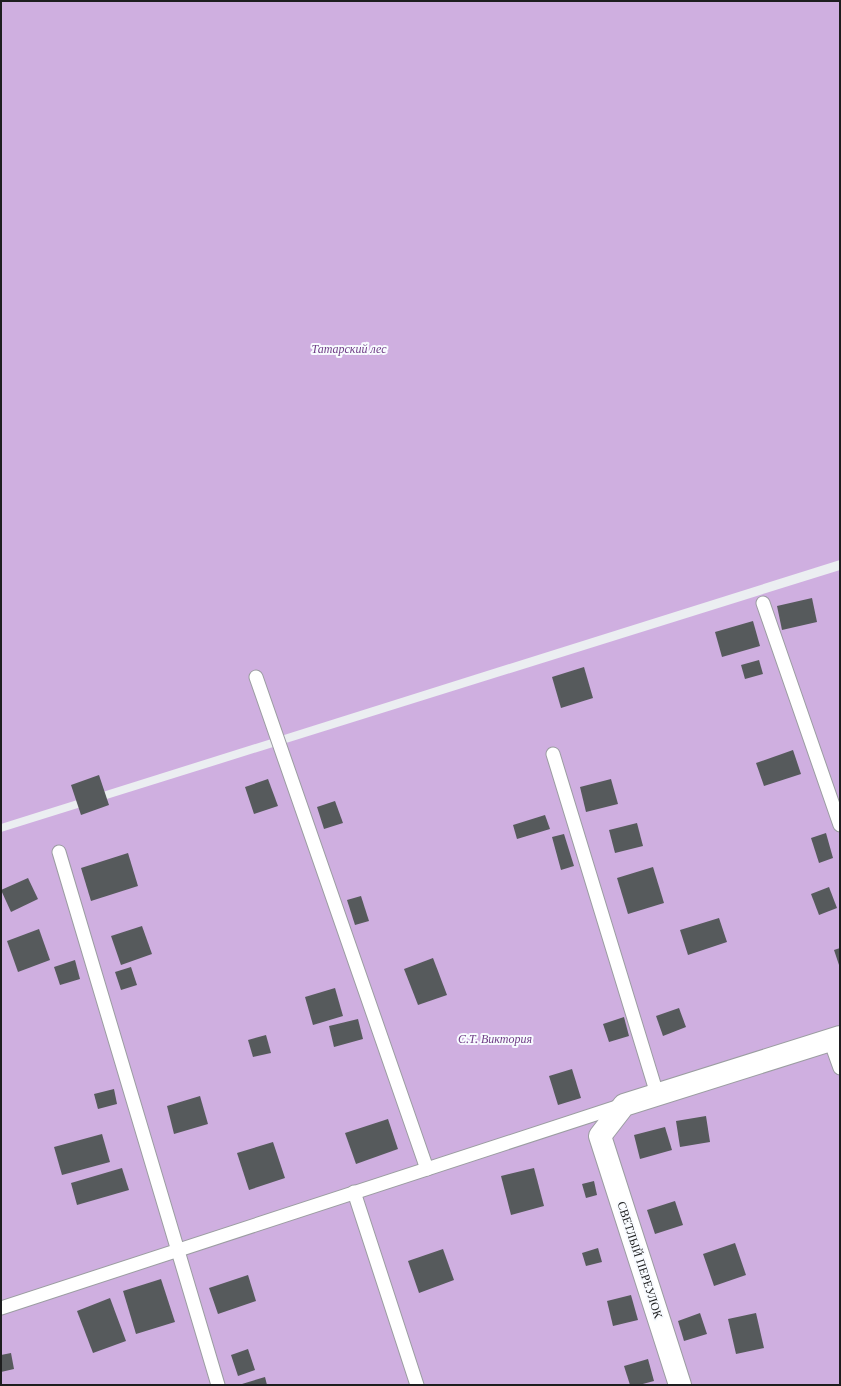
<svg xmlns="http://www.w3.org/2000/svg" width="841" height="1386" viewBox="0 0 841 1386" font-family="Georgia,serif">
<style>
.green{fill:#cfafe0}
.building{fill:#565a5c}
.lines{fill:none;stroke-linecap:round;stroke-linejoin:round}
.lane-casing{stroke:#9b9da1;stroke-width:15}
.street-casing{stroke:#9b9da1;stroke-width:24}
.lane{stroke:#fff;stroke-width:13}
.street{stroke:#fff;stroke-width:22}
.labels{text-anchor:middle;stroke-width:4;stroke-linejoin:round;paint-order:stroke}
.park-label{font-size:12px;font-style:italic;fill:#6f3d86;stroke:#f8fbff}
.street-label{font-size:12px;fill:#1d1e1f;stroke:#f8fbff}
</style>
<rect width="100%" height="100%" fill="#ebeef1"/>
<g class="green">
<polygon points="1,1 840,1 840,560 1,824"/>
<polygon points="840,570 840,1385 1,1385 1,832"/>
</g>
<g class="building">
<polygon points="812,598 817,622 782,630 777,606"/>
<polygon points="753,621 760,646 722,657 715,632"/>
<polygon points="759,660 763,674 745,679 741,665"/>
<polygon points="584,667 593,698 561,708 552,677"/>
<polygon points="793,750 801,774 764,786 756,763"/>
<polygon points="99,775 109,805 81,815 71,785"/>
<polygon points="268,779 278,806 254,814 245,787"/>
<polygon points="611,779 618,804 586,812 580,787"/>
<polygon points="335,801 343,823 324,829 317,807"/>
<polygon points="545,815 550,829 517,839 513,825"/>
<polygon points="637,823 643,846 615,853 609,830"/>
<polygon points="826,833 833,858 819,863 811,838"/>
<polygon points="564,834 574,866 561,870 552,837"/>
<polygon points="128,853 138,886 91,901 81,868"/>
<polygon points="653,867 664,903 628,914 617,878"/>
<polygon points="28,878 38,899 11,912 1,890"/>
<polygon points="829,887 837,908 819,915 811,894"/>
<polygon points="361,896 369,921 355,925 347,900"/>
<polygon points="719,918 727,942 688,955 680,930"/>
<polygon points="142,926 152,954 121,965 111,936"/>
<polygon points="39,929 50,960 18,972 7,941"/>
<polygon points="840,948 840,968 834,950"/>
<polygon points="433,958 447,995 418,1005 404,969"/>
<polygon points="75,960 80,979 60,985 54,967"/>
<polygon points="131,967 137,985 121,990 115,972"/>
<polygon points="335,988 343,1016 313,1025 305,997"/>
<polygon points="679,1008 686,1027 663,1036 656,1016"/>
<polygon points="624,1017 629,1036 609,1042 603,1024"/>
<polygon points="358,1019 363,1039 334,1047 329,1026"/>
<polygon points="266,1035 271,1053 253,1057 248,1040"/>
<polygon points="572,1069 581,1098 558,1105 549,1076"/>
<polygon points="114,1089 117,1104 98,1109 94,1094"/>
<polygon points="200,1096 208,1124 174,1134 167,1106"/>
<polygon points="706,1116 710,1142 680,1147 676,1121"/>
<polygon points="388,1119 398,1149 356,1164 345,1133"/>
<polygon points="665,1127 672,1150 640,1159 634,1135"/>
<polygon points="102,1134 110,1162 62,1175 54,1147"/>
<polygon points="273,1142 285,1178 249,1190 237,1153"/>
<polygon points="122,1168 129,1190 77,1205 71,1183"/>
<polygon points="534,1168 544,1206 511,1215 501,1176"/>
<polygon points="594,1181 597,1195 586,1198 582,1184"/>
<polygon points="675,1201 683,1225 655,1234 647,1210"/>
<polygon points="735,1243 746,1275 714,1286 703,1254"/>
<polygon points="598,1248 602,1262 586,1266 582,1253"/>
<polygon points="443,1249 454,1280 419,1293 408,1261"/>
<polygon points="248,1275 256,1301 218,1314 209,1288"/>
<polygon points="161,1279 175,1322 136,1334 123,1291"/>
<polygon points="631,1295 638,1320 613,1326 607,1301"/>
<polygon points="110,1298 126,1341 93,1353 77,1311"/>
<polygon points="700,1313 707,1334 684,1341 678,1321"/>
<polygon points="756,1313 764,1348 736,1354 728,1319"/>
<polygon points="248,1349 255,1370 238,1376 231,1355"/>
<polygon points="11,1353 14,1369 1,1372 1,1355"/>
<polygon points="648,1359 654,1381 639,1385 630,1385 624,1366"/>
<polygon points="265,1377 267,1385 242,1385 242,1384"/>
</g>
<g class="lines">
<g class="lane-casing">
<g id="lane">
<polyline points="763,603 840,825"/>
<polyline points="256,677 427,1169"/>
<polyline points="553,754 657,1094"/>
<polyline points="59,852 218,1385"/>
<polyline points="830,1040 840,1068"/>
<polyline points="354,1192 417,1385"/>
<polyline points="1,1308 623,1105"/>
</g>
</g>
<g class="street-casing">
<polyline id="street" points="680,1385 600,1136 624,1105 840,1037"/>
</g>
<use href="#lane" class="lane"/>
<use href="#street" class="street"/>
</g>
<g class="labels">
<g class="park-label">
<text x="349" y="353">Татарский лес</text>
<text x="495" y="1043">С.Т. Виктория</text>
</g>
<g class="street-label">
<text transform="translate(640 1260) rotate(72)" y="4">СВЕТЛЫЙ ПЕРЕУЛОК</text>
</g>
</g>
<rect width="841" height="1386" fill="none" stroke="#1d1e1f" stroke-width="4"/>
</svg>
